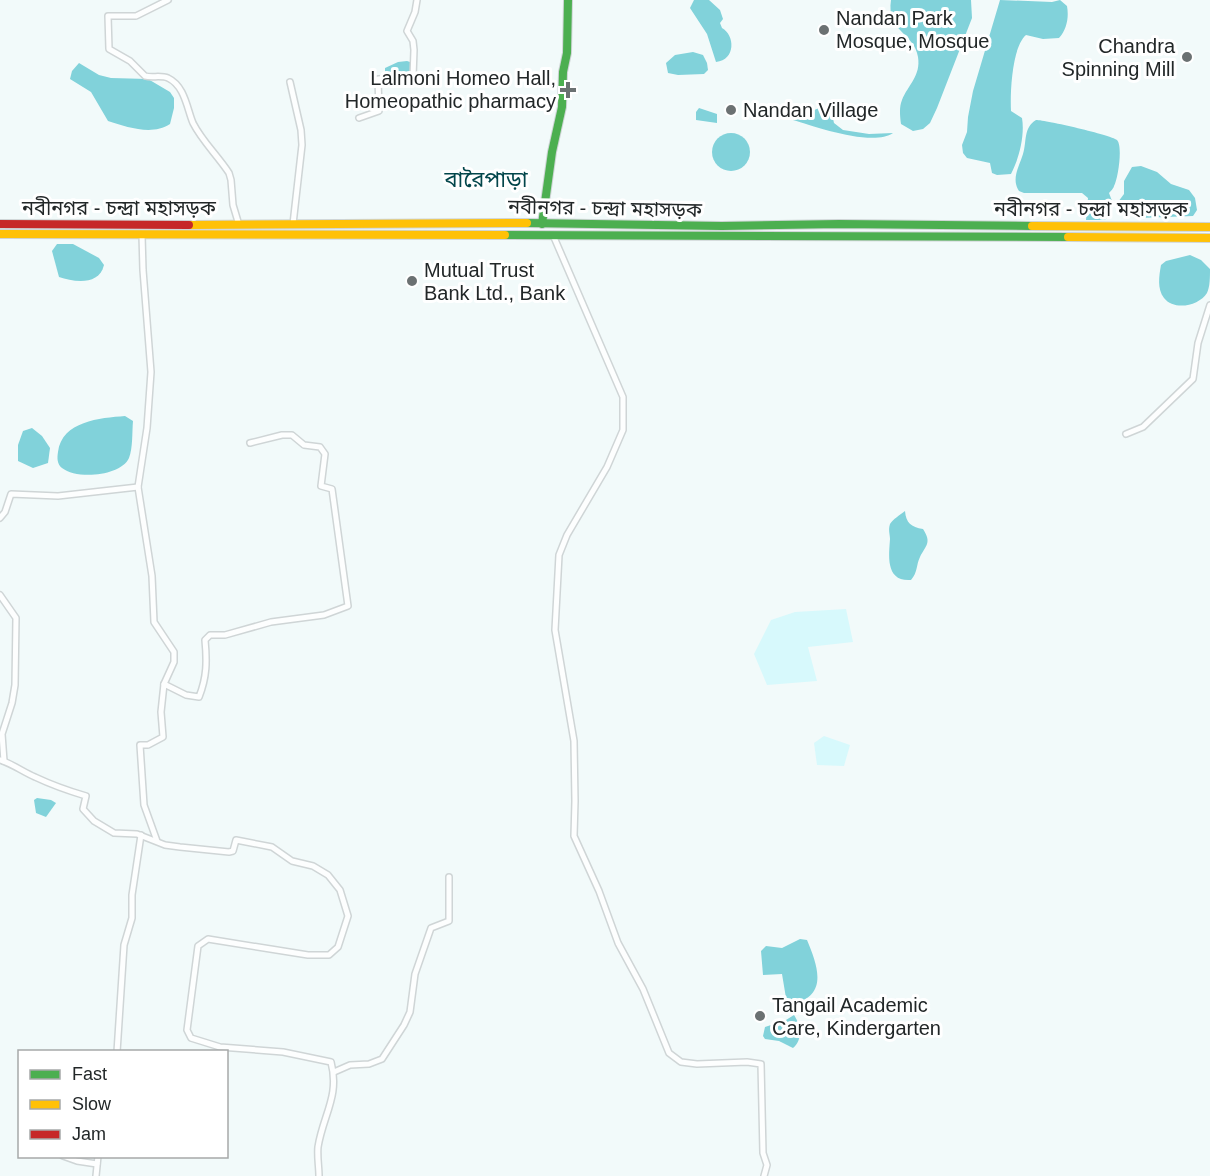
<svg xmlns="http://www.w3.org/2000/svg" width="1210" height="1176" viewBox="0 0 1210 1176" font-family="Arial,'Noto Sans Bengali',sans-serif">
<style>
.green{fill:#d7f9fc}
.water{fill:#81d2da}
.lines{fill:none;stroke-linecap:round;stroke-linejoin:round}
.street-casing{stroke:#cfd5d6;stroke-width:8}
.fast-casing{stroke:#cfd5d6;stroke-width:10}
.slow-casing{stroke:#cfd5d6;stroke-width:10}
.jam-casing{stroke:#cfd5d6;stroke-width:10}
.street{stroke:#fdfefe;stroke-width:5}
.fast{stroke:#4caf50;stroke-width:8}
.slow{stroke:#ffc107;stroke-width:8}
.jam{stroke:#c62828;stroke-width:8}
.poi-dot{fill:#6b7172;stroke:#fff;stroke-width:2}
.labels{text-anchor:middle;stroke-width:6;stroke-linejoin:round;paint-order:stroke}
.poi-label{font-size:20px;fill:#222728;stroke:#fff;text-anchor:start}
.street-label{font-size:20px;fill:#222728;stroke:#fff}
.quarter-label{font-size:22px;fill:#03464b;stroke:#fff}
</style>
<rect width="100%" height="100%" fill="#f2fafa"/>
<g class="green">
<polygon points="846,609 853,642 808,647 817,681 767,685 754,654 771,620 795,612"/>
<polygon points="824,736 850,745 844,766 817,765 814,743"/>
</g>
<g class="water">
<path d="M694 0H709L720 10 723 19 720 23 722 28C735 35 736 60 716 62L707 34 690 8Z"/>
<path d="M891 0H971L972 18 937 108 930 123 923 129 913 131 901 124C900 116 899 107 902 100 908 85 921 76 918 57 915 34 886 31 891 0Z"/>
<path d="M1000 0 1052 2 1060 0 1067 6C1069 17 1067 29 1059 38L1043 39 1026 35C1012 47 1010 93 1011 111L1022 118C1025 135 1019 159 1011 174L997 175 992 173 990 163 967 158 963 153 962 145 967 132 968 117 973 91Z"/>
<polygon points="693,52 703,55 707,63 708,70 704,74 678,75 668,73 666,63 675,55"/>
<path d="M407 61 410 62 411 72C404 76 391 78 385 74V68L398 62Z"/>
<path d="M79 63 99 75 111 78 148 79 170 92 174 98V108L170 124C152 136 127 127 108 121L91 92 70 79 72 71Z"/>
<path d="M828 107 831 110 834 123 843 130 869 134 893 133C873 147 816 127 793 120L794 117C808 117 814 106 828 107Z"/>
<polygon points="699,108 717,114 717,123 696,120 696,112"/>
<path d="M1036 120C1046 120 1111 135 1117 140 1123 146 1118 179 1114 186 1114 188 1110 192 1109 193L1112 201 1108 218 1104 220H1086L1088 198 1082 193H1024L1019 191C1011 179 1019 167 1023 154 1027 142 1023 128 1036 120Z"/>
<circle cx="731" cy="152" r="19"/>
<polygon points="1141,166 1157,172 1171,184 1189,190 1195,198 1197,210 1193,216 1140,218 1119,211 1118,202 1124,194 1124,181 1132,167"/>
<path d="M57 244H73L99 258 104 265C99 286 74 282 59 277L52 251Z"/>
<path d="M1190 255 1201 260 1210 269C1210 277 1210 287 1207 293 1199 306 1174 311 1164 298 1157 289 1159 276 1161 265L1166 261Z"/>
<path d="M125 416 133 421C132 432 133 448 129 458 121 476 77 480 62 468 57 464 57 458 58 452 62 421 100 418 125 416Z"/>
<polygon points="32,428 42,436 50,448 48,463 33,468 18,461 18,445 23,431"/>
<path d="M905 511C906 523 911 527 923 529 932 543 926 545 920 557 916 565 918 572 911 580 885 582 889 555 890 539 890 534 888 530 890 524 893 519 900 515 905 511Z"/>
<polygon points="37,798 51,800 56,803 46,817 36,813 34,800"/>
<path d="M800 939 807 940C818 966 829 997 791 1004L786 998 782 974 763 975 761 951 766 946 782 948Z"/>
<path d="M794 1015C801 1025 803 1040 793 1048L779 1041 765 1039 763 1036 765 1027 786 1020Z"/>
</g>
<g class="lines">
<g class="street-casing">
<g id="street">
<path d="M168 0 136 16H108L109 49 130 61 145 76C152 78 161 75 168 78 185 86 187 109 193 123 202 141 218 156 229 173L231 180 233 205 239 225"/>
<polyline points="290,82 301,130 302,145 293,224"/>
<polyline points="359,118 379,111 378,79 413,77 414,50 413,41 407,31 415,12 417,0"/>
<path d="M142 235 143 270 151 372 147 428 138 487 152 576 154 622 174 652V662L164 684 186 695 199 697C207 677 207 661 205 640L210 635H225L271 622 324 615 348 606 332 489 321 486 325 454 320 447 304 445 292 435H282L250 443"/>
<polyline points="553,235 623,397 623,430 607,467 567,535 559,555 555,630 574,741 575,801 574,836 599,891 618,943 643,989 669,1053 681,1062 697,1064 747,1062 761,1064 763,1153 767,1165 764,1176"/>
<polyline points="1126,434 1143,427 1193,379 1198,343 1210,305"/>
<polyline points="0,518 5,512 11,494 58,496 138,487"/>
<polyline points="0,595 16,618 15,685 12,703 2,734 4,761"/>
<path d="M0 760C13 764 23 772 35 777 52 785 69 791 86 796L83 809 94 821 114 833 137 834 165 845 180 847 229 852 233 851 236 840 272 847 292 861 313 866 328 875 340 890 348 916 338 947 329 955H308L208 939 198 946 187 1030 191 1038 220 1047 283 1052 331 1062C340 1096 323 1115 318 1147 317 1156 319 1167 319 1176"/>
<polyline points="157,841 144,805 140,745 148,745 163,737 161,712 164,684"/>
<polyline points="117,1052 124,945 132,918 132,895 141,835"/>
<polyline points="334,1072 350,1065 369,1064 382,1059 404,1025 410,1012 415,974 431,928 449,921 449,877"/>
<polyline points="63,1156 77,1161 97,1164"/>
<polyline points="96,1176 98,1156"/>
</g>
</g>
<g class="fast-casing">
<g id="fast">
<polyline points="527,223 722,226 839,224 1032,226"/>
<polyline points="542,224 552,152 562,107 563,72 567,53 568,0"/>
<polyline points="505,235 1068,237"/>
</g>
</g>
<g class="slow-casing">
<g id="slow">
<polyline points="189,225 527,223"/>
<polyline points="1032,226 1210,227"/>
<polyline points="0,234 505,235"/>
<polyline points="1068,237 1210,238"/>
</g>
</g>
<g class="jam-casing">
<polyline id="jam" points="0,224 189,225"/>
</g>
<use href="#street" class="street"/>
<use href="#fast" class="fast"/>
<use href="#slow" class="slow"/>
<use href="#jam" class="jam"/>
</g>
<g class="poi-dot">
<circle cx="824" cy="30" r="6"/>
<circle cx="1187" cy="57" r="6"/>
<path d="M565 81h6v6h6v6h-6v6h-6v-6h-6v-6h6z"/>
<circle cx="731" cy="110" r="6"/>
<circle cx="412" cy="281" r="6"/>
<circle cx="760" cy="1016" r="6"/>
</g>
<g class="labels">
<g class="poi-label">
<text x="836" y="25">Nandan Park<tspan x="836" dy="23">Mosque, Mosque</tspan></text>
<text x="1175" y="53" text-anchor="end">Chandra<tspan x="1175" dy="23">Spinning Mill</tspan></text>
<text x="556" y="85" text-anchor="end">Lalmoni Homeo Hall,<tspan x="556" dy="23">Homeopathic pharmacy</tspan></text>
<text x="743" y="117">Nandan Village</text>
<text x="424" y="277">Mutual Trust<tspan x="424" dy="23">Bank Ltd., Bank</tspan></text>
<text x="772" y="1012">Tangail Academic<tspan x="772" dy="23">Care, Kindergarten</tspan></text>
</g>
<g class="street-label">
<text x="119" y="215">নবীনগর - চন্দ্রা মহাসড়ক</text>
<text transform="translate(605 208) rotate(1)" y="7">নবীনগর - চন্দ্রা মহাসড়ক</text>
<text x="1091" y="216">নবীনগর - চন্দ্রা মহাসড়ক</text>
</g>
<g class="quarter-label">
<text x="486" y="187">বারৈপাড়া</text>
</g>
</g>
<rect x="18" y="1050" width="210" height="108" fill="#ffffff" stroke="#a7a9a9" stroke-width="1.5"/>
<rect x="30" y="1070" width="30" height="9" fill="#4caf50" stroke="#a7a9a9" stroke-width="1.5"/>
<text x="72" y="1080" font-size="18" fill="#222728">Fast</text>
<rect x="30" y="1100" width="30" height="9" fill="#ffc107" stroke="#a7a9a9" stroke-width="1.5"/>
<text x="72" y="1110" font-size="18" fill="#222728">Slow</text>
<rect x="30" y="1130" width="30" height="9" fill="#c62828" stroke="#a7a9a9" stroke-width="1.5"/>
<text x="72" y="1140" font-size="18" fill="#222728">Jam</text>
</svg>
